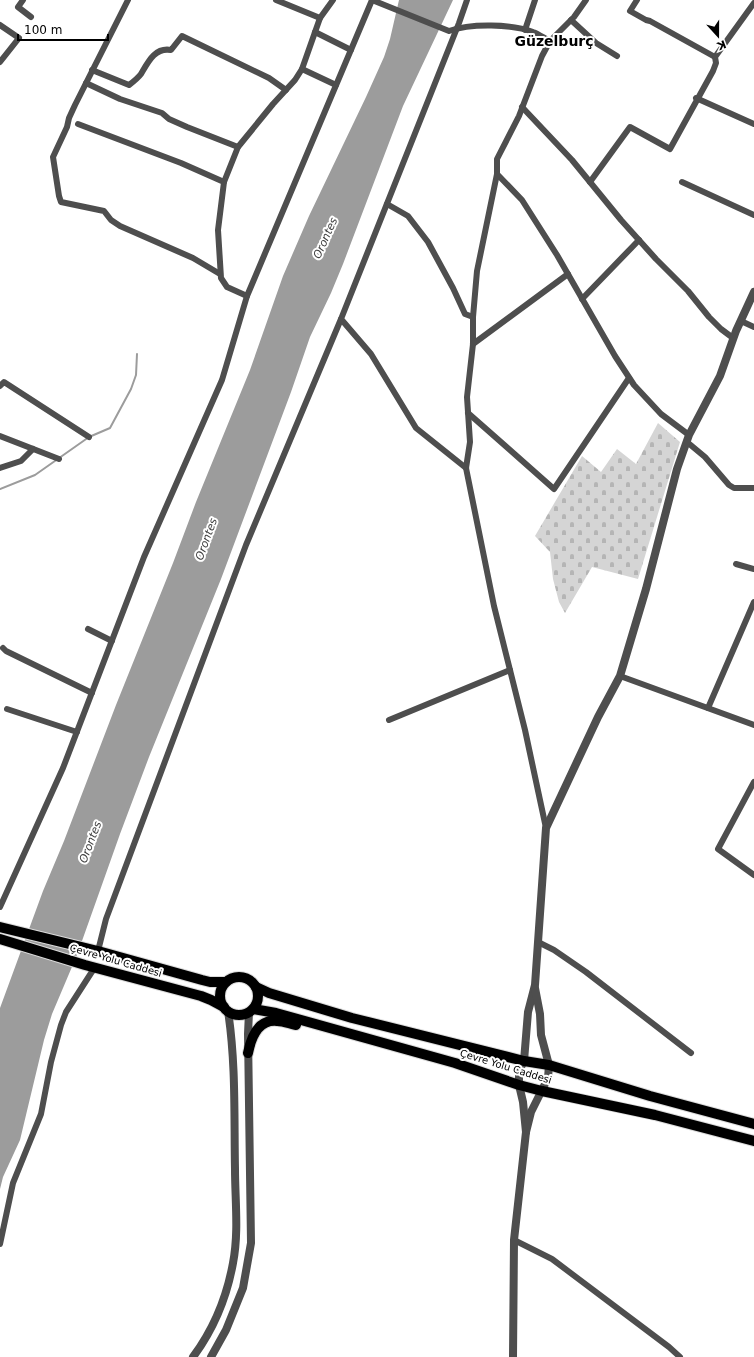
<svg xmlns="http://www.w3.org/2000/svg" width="754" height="1357" viewBox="0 0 754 1357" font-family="'DejaVu Sans',sans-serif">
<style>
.cemetery{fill:url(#cemetery-stones)}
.water{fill:#9c9c9c}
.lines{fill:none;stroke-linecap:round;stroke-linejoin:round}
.stream{stroke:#9c9c9c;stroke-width:2}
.trunk-casing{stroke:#dbdbdb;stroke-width:12}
.minor{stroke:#4e4e4e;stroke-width:6}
.tertiary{stroke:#4e4e4e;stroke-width:8}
.trunk{stroke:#000;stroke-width:10}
.labels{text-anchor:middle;stroke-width:4;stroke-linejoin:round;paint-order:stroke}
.street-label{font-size:10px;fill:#000;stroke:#fff}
.water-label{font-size:11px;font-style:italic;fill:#3d3d3d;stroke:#fff}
.district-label{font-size:14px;font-weight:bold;fill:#000;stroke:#fff}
</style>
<defs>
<pattern id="cemetery-stones" width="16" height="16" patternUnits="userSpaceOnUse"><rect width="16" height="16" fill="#d5d5d5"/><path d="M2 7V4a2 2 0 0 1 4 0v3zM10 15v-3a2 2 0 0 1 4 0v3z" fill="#b5b5b5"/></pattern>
</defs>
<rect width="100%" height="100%" fill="#fff"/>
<polygon class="cemetery" points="658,423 680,442 638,579 592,567 565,613 559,602 553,579 550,552 535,536 582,456 601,472 617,449 636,464"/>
<polygon class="water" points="399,0 453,0 403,106 343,264 331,293 310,337 291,392 221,579 149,757 120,834 77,955 52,1014 44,1040 20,1140 3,1177 0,1189 0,1008 43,891 64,841 116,705 173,563 196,502 250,370 283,276 309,216 366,97 384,57 390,39"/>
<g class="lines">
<polyline class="stream" points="0,489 35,475 89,437 110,428 131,389 136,375 137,354"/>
<g class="trunk-casing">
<g id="trunk">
<polyline points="0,927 98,951 202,980 210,982 226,982"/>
<polyline points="0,939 85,965 201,996 211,1000 224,1007"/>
<circle cx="239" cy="996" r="19"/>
<polyline points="256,987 269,993 352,1018 524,1061 549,1065 650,1096 754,1124"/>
<polyline points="253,1009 276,1013 455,1063 519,1085 542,1091 655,1115 754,1141"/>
<path d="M248 1053C251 1038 258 1019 277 1021 284 1021 290 1024 296 1025"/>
</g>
</g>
<g class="minor">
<polyline points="23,0 18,7 31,17"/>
<polyline points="128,0 75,105 69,118 67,127 53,157 59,196 61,202 104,211 111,220 120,226 193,258 220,274"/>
<polyline points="276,0 320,18"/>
<path d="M372 0 449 31C471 23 512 24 533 32 539 34 544 38 550 41"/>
<polyline points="586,0 574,17 550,41 542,56 519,116 497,159 497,174 522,200 557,255 615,356 634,385 661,414 689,435"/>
<polyline points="637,0 630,11 646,20 650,21 715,57"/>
<polyline points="571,20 596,43 617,56"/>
<polyline points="0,25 19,38 0,62"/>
<polyline points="525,30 535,0"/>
<polyline points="315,32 351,50"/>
<polyline points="302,69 336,85"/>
<path d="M92 70 129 85C133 82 138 78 141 74 148 62 155 47 171 50L182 36 269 78 286 90"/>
<polyline points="86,83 120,99 162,113 169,119 187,127 238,147"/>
<polyline points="696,98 754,124"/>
<polyline points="522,107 572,160 621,220 656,259 688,291 709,317 721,329 733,338"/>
<polyline points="78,124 181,163 224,182 218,230 221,278 227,287 247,296 372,0"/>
<polyline points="497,174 477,271 473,317 473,344 467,397 470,442 466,468 494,606 525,730 546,828"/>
<polyline points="224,182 238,147 273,104 295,80 302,69 320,18 333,0"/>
<polyline points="590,182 630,127 670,149 713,71 716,63 715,57 754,3"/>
<polyline points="682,182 754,215"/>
<polyline points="387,204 408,216 428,242 453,288 465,314 473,317"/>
<polyline points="582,299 639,240"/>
<polyline points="741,321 754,327"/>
<polyline points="473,344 568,274"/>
<polyline points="0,386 4,382 89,437"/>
<polyline points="468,413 554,489 629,378"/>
<polyline points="0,436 59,459"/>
<polyline points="687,442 705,457 729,485 734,488 754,488"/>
<polyline points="0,468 21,461 33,449"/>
<polyline points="466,468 416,428 371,354 341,319 459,23 467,0"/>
<polyline points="736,564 754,569"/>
<polyline points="88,629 112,641"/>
<polyline points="3,648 6,651 92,693"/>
<polyline points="620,676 754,725"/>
<polyline points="708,708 754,602"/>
<polyline points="7,709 77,732"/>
<polyline points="389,720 510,670"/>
<polyline points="754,782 718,849 754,875"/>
<polyline points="0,907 63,768 144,557 222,380 247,296"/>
<polyline points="538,942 554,950 586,972 691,1053"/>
<polyline points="98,951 106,919 246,545 341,319"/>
<polyline points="514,1240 552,1259 669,1347 680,1357"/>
<polyline points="0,1244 13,1183 41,1114 51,1062 61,1025 66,1012 95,967"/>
</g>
<g class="tertiary">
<polyline points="526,1132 523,1102 519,1085 519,1071 524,1061 528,1012 535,985 546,828 598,717 620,676 646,589 677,469 689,435 720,376 736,331 754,292"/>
<path d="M193 1357C213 1330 227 1296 233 1263 239 1232 235 1200 235 1169 234 1117 236 1063 228 1011"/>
<polyline points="211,1357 226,1330 243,1288 251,1243 248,1034 249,1012"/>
<polyline points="513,1357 514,1240 526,1132 531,1112 548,1078 549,1065 541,1035 540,1014 535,988"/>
</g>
<use href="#trunk" class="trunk"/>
</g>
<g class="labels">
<g class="street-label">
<text transform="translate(116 960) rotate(16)" y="4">Çevre Yolu Caddesi</text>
<text transform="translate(506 1066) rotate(17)" y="4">Çevre Yolu Caddesi</text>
</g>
<g class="water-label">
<text transform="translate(325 238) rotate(-66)" y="4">Orontes</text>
<text transform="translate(206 539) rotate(-70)" y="4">Orontes</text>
<text transform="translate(90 842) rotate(-69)" y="4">Orontes</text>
</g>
<g class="district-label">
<text x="554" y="46">Güzelburç</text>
</g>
</g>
<g transform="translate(718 36) rotate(159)" stroke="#ffffff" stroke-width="3" paint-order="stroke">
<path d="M0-3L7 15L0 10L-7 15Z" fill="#000000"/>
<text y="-6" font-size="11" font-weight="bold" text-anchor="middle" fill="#000000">K</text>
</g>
<path d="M18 34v6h90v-6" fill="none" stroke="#000000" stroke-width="2"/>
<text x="24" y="34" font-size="12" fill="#000000" stroke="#ffffff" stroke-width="3" paint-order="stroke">100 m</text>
</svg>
